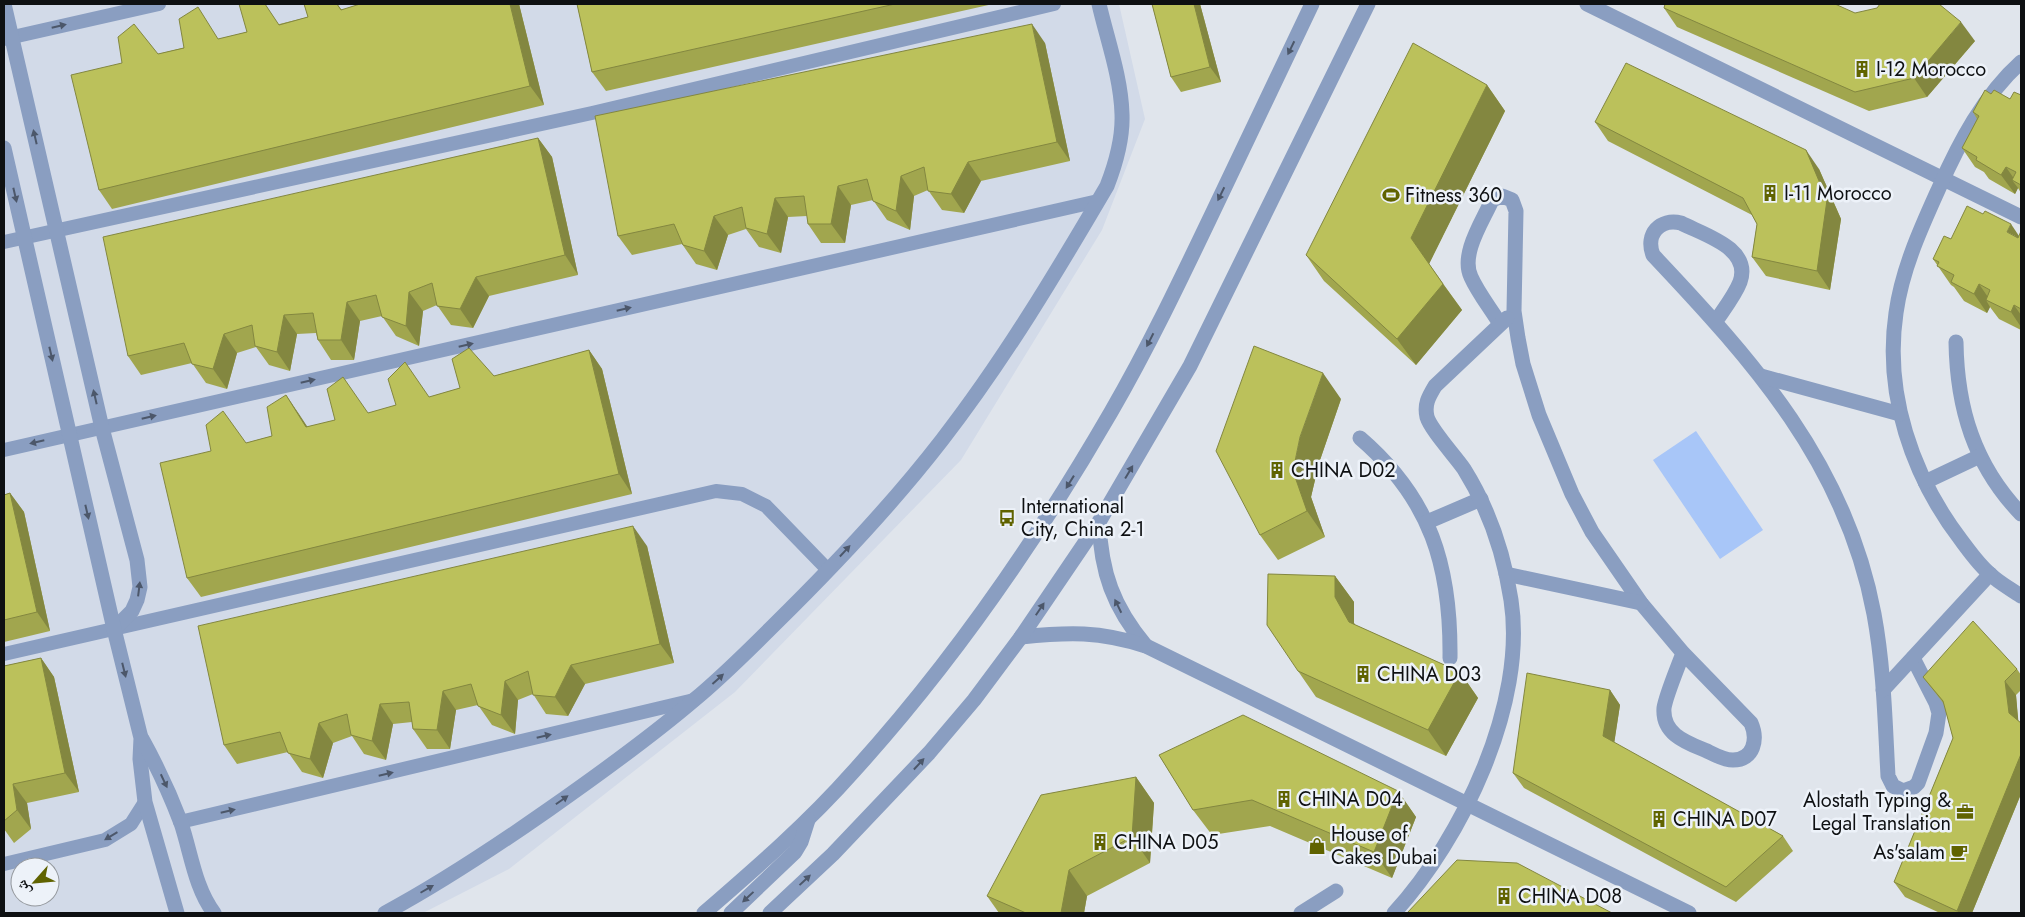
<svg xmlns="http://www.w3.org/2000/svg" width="2025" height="917" viewBox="0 0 2025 917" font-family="Jost,'Noto Naskh Arabic',sans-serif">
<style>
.built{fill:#d2dae8;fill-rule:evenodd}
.green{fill:#a8c6f8}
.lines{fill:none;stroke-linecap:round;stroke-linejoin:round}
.service{stroke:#8a9ec1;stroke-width:14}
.minor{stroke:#8a9ec1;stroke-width:15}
.tertiary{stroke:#8a9ec1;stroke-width:15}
.wall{fill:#a1a64e}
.shaded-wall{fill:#838740}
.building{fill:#bbc15b;stroke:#838740}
.oneway{fill:#4c576a}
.labels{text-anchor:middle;stroke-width:5;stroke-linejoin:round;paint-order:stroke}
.poi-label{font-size:20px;fill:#0e1012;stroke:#edf2f9;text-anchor:start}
</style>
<rect width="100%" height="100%" fill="#e0e5ec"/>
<path class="built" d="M4 4H1119L1145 119 1102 230 961 460 735 692 509 869 423 913H4ZM20 867H50V897H20Z"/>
<polygon class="green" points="1696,431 1763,530 1720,559 1653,460"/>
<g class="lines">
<g class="service">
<polyline points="4,39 159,4"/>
<polyline points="4,242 592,113 1054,4"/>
<polyline points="4,450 1098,201"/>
<polyline points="4,654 716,491 742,494 766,506 828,570"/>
<polyline points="180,822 694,700"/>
<polyline points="4,864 105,840 131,824 145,802"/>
</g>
<g class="minor">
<polyline points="4,4 102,428 137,560 140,587 137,600 132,611 114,629"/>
<polyline points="1587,4 2021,217"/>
<path d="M2021 62C1984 95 1959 143 1939 188 1921 228 1902 269 1896 313 1884 393 1912 476 1961 540 1970 552 1979 565 1990 574 1999 583 2011 589 2021 596"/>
<polyline points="4,148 114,629 141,738 140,759 145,802 177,913"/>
<path d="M1716 321C1724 309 1735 295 1740 282 1752 248 1704 235 1681 223 1660 218 1645 234 1653 255 1754 362 1846 464 1874 614 1884 668 1885 722 1888 776L1893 786 1903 791 1914 787 1918 783 1936 733 1939 713 1936 703 1913 658"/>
<path d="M1500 324C1491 309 1478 293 1471 277 1460 254 1483 221 1492 200L1502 196 1512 200 1516 211 1514 311 1518 338 1523 364 1539 415 1572 494 1592 532 1641 603 1683 653 1751 723C1758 739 1754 760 1733 760 1724 760 1715 755 1707 751 1688 743 1662 735 1664 708 1666 695 1678 667 1683 653"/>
<path d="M1956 342C1957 408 1974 465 2021 514"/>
<polyline points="1761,376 1900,414"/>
<path d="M1360 438C1431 499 1451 566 1450 658"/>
<polyline points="1925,482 1980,456"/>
<path d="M1099 522C1101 572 1113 607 1146 646"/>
<polyline points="1427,522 1481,499"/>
<polyline points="1506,574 1641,603"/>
<path d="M1021 637C1069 632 1099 631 1146 646L1689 913"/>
<polyline points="1883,690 1990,574"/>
<path d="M142 739C157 766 170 794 181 823 191 853 195 888 214 913"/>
<path d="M385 913C441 883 495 847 548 810 598 775 647 740 694 700 722 677 748 651 774 625 833 567 891 506 942 440 1004 360 1056 273 1107 186 1116 163 1123 139 1122 114 1121 77 1107 39 1099 4"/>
<polyline points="1301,913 1336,891"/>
<path d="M1394 913C1462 839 1527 703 1511 600 1504 554 1489 509 1464 469 1455 456 1431 430 1427 417 1424 404 1429 396 1435 386L1507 318"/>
</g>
<g class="tertiary">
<path d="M704 913C756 868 808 823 853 772 953 662 1037 540 1111 412 1148 348 1180 281 1212 214 1245 144 1279 74 1312 4"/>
<polyline points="731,913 795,852 801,842 808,820"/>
<polyline points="770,913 833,854 929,753 974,700 1021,637 1099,522 1190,366 1368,4"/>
</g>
</g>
<g class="wall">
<polygon points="304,4 337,4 341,9 519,4 544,105 112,209 99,190 158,54 308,17"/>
<polygon points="577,4 993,4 606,91 592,72"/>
<polygon points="1152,4 1200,4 1221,82 1181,92 1171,77"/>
<polygon points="1664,8 1855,13 1975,41 1927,97 1869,111 1677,27"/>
<polygon points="1045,43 1070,161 981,181 964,213 942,210 928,190 914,196 910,230 887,220 873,200 851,205 845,243 821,243 808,224 807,216 788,217 781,253 759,247 746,229 728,235 717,270 696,264 682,244 632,255 618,236"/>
<polygon points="1487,85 1505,111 1429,264 1462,310 1416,365 1324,281 1306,255"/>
<polygon points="1991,94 2010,99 2021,95 2021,193 2018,188 2015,194 1989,179 1984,172 1975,167 1962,148 1977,119 1973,112"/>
<polygon points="1595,122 1819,169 1841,219 1830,290 1766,276 1752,257 1757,224 1752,215 1608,141"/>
<polygon points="538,138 552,157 578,275 489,296 473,328 451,325 437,305 423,311 419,346 396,336 382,316 360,321 354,360 331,360 318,340 316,333 297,334 290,371 269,365 256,347 237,353 227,389 206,383 192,363 141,375 128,356"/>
<polygon points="2021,231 2021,330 1999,319 1990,307 1987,313 1964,301 1954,287 1951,285 1933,259 1951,239 2019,236"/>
<polygon points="589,350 602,369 632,494 201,597 187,578 246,443 272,436 286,395 307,427 368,413 430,397 460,388 494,376"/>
<polygon points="1341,399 1319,463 1311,497 1325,537 1278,560 1260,535"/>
<polygon points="10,493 24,512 50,631 4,642 4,495"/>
<polygon points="647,546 674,663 585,684 568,716 546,714 533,694 518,700 515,734 492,725 478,705 456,710 450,749 427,749 413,729 412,722 393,724 386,760 364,754 352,736 333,743 323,778 302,772 288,752 237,764 224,745"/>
<polygon points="1335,576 1354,602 1354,623 1355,625 1460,672 1478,698 1446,756 1316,697 1298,671"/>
<polygon points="41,658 54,677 79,792 27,803 31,829 14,843 4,829 4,666"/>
<polygon points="2017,669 2021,675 2021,690 2016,695 2018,721 2021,723 2021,794 1972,913 1940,913 1905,897 1894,882 1953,738 1944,704 1923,677"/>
<polygon points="1610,690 1620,705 1614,743 1783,836 1793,851 1736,902 1524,788 1513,773"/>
<polygon points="1159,755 1398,791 1416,817 1392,878 1270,826 1212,835 1193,810"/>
<polygon points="1136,777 1154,803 1150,863 1087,896 1084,913 999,913 987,896"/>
</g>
<g class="shaded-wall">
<polygon points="510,4 519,4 544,105 530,86"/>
<polygon points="1194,4 1200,4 1221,82 1210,67"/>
<polygon points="1961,22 1975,41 1927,97 1914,78"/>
<polygon points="1032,24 1045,43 1070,161 1057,142"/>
<polygon points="1487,85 1505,111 1429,264 1411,238"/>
<polygon points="538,138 552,157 578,275 565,255"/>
<polygon points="1806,150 1819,169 1841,219 1830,290 1817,271"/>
<polygon points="968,162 981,181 964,213 951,194"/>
<polygon points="2006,167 2017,183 2012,180 2018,188 2015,194 2001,175"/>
<polygon points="901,176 914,196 910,230 896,211"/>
<polygon points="838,186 851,205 845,243 831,224"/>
<polygon points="775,198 788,217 781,253 767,234"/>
<polygon points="714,216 728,235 717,270 704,251"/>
<polygon points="2011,224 2021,239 2007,232"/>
<polygon points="476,277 489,296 473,328 460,309"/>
<polygon points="1443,284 1462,310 1416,365 1397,339"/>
<polygon points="1979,284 1992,303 1986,300 1990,307 1987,313 1974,294"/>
<polygon points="409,292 423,311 419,346 406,326"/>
<polygon points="347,302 360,321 354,360 341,340"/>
<polygon points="2014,305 2021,315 2021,327 2011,312"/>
<polygon points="284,315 297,334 290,371 277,352"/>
<polygon points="224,334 237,353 227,389 213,369"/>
<polygon points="589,350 602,369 632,494 619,474"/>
<polygon points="1323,373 1341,399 1319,463 1311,497 1325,537 1307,511 1293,471 1300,437"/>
<polygon points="286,395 299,414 320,446 306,427"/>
<polygon points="10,493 24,512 50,631 37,612"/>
<polygon points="633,526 647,546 674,663 660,644"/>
<polygon points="1335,576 1354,602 1354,623 1368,648 1349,622 1335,597"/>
<polygon points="41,658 54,677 79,792 65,773"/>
<polygon points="571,665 585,684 568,716 555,697"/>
<polygon points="1460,672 1478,698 1446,756 1428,730"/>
<polygon points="505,681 518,700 515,734 501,715"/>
<polygon points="2005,681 2016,695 2019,728 2009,713"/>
<polygon points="1610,690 1620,705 1613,751 1603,736"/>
<polygon points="443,691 456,710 450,749 437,730"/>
<polygon points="380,704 393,724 386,760 372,741"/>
<polygon points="319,723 333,743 323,778 310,759"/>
<polygon points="2021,754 2021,794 1972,913 1959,913 1957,911"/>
<polygon points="1136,777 1154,803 1150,863 1132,837"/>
<polygon points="13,784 27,803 31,829 17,810"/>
<polygon points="1398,791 1416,817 1392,878 1374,852"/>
<polygon points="1069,870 1087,896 1084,913 1061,913"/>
</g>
<g class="building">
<polygon points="239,4 265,4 279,25 308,17 304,4 337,4 341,10 360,4 510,4 530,86 99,190 71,75 122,63 118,37 134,24 158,54 184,48 179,19 198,7 218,39 247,32"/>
<polygon points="577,4 895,4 592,72"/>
<polygon points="1152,4 1194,4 1210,67 1171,77"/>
<polygon points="1665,4 1835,4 1855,13 1877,8 1880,4 1939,4 1961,22 1914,78 1855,92 1664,8"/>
<polygon points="1032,24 1057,142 968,162 951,194 928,191 924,167 901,176 896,211 873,201 867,179 838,186 831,224 808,224 804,196 775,198 767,234 746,228 742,207 714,216 704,251 683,245 674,224 618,236 595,116"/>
<polygon points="1413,43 1487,85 1411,238 1443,284 1397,339 1306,255"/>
<polygon points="1626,63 1806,150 1827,200 1817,271 1752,257 1757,224 1743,198 1595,122"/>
<polygon points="1985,90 1991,94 1994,90 2010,99 2014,92 2021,95 2021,185 2012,180 2016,172 2006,167 2001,175 1976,160 1977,157 1962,148 1979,116 1973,112"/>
<polygon points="538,138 565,255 476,277 460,309 437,306 432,283 409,292 406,326 382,317 376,295 347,302 341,340 318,340 313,313 284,315 277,352 255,346 252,325 224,334 213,369 192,364 184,343 128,356 103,237"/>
<polygon points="1967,206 1983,214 1985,211 2011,224 2007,232 2018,238 2021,231 2021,309 2014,305 2011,312 1986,300 1990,290 1979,284 1974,294 1951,282 1954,275 1937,266 1939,262 1933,259 1944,236 1951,239"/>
<polygon points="1254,346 1323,373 1300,437 1293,471 1307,511 1260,535 1216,451"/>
<polygon points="469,348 494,376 589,350 619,474 187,578 160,463 211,451 206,425 223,411 246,443 272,436 267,407 286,395 306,427 335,420 327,389 343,377 368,413 396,405 388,379 405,362 429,397 460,388 452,359"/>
<polygon points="10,493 37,612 4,620 4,495"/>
<polygon points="633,526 660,644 571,665 555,697 533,695 528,671 505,681 501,715 478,706 471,684 443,691 437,730 413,729 409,702 380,704 372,741 351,735 347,714 319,723 310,759 288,753 280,732 224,745 198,626"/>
<polygon points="1268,574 1335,576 1335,597 1349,622 1460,672 1428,730 1298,671 1267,625"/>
<polygon points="1973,621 2017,669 2005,681 2009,713 2021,723 2021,754 1957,911 1894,882 1953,738 1943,701 1923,677"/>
<polygon points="41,658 65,773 13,784 17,810 4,821 4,666"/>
<polygon points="1527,673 1610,690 1603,736 1783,836 1726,887 1513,773"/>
<polygon points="1243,715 1398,791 1374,852 1252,800 1193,810 1159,755"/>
<polygon points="1136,777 1132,837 1069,870 1061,913 1026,913 987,896 1041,795"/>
<polygon points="1457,860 1517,863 1612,913 1407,913"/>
</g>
<defs><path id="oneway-solid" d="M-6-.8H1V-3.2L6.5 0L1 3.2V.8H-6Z" transform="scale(1.25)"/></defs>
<g class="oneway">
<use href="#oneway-solid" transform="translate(59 26) rotate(-13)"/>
<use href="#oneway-solid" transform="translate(1291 48) rotate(116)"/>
<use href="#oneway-solid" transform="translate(35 137) rotate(-103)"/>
<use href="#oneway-solid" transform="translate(1221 194) rotate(116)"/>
<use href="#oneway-solid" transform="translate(15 195) rotate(77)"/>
<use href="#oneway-solid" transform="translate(624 309) rotate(-13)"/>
<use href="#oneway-solid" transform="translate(1150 340) rotate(117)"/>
<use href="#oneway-solid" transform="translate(466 345) rotate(-13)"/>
<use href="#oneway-solid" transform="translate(51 354) rotate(77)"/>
<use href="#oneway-solid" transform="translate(308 381) rotate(-13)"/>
<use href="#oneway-solid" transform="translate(95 397) rotate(-103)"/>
<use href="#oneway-solid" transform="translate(149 417) rotate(-13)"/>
<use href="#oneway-solid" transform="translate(37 442) rotate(167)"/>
<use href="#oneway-solid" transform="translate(1129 472) rotate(-59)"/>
<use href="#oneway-solid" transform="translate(1070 482) rotate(122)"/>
<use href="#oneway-solid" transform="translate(87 512) rotate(77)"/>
<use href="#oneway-solid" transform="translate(845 551) rotate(-47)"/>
<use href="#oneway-solid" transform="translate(139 589) rotate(-83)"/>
<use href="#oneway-solid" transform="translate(1118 606) rotate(-116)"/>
<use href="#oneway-solid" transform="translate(1040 609) rotate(-56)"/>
<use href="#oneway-solid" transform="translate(124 670) rotate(76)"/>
<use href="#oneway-solid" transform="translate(718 679) rotate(-42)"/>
<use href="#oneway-solid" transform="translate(544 736) rotate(-13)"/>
<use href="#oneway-solid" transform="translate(919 764) rotate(-47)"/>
<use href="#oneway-solid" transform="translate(386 774) rotate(-13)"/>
<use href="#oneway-solid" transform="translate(164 781) rotate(65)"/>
<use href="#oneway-solid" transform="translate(562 800) rotate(-35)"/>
<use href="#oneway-solid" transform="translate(228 811) rotate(-13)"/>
<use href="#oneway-solid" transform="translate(111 836) rotate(149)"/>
<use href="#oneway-solid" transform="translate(805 880) rotate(-43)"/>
<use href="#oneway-solid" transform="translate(427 889) rotate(-30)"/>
<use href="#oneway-solid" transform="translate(748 897) rotate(137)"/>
</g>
<defs>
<g id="building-bare" transform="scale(1.35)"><path d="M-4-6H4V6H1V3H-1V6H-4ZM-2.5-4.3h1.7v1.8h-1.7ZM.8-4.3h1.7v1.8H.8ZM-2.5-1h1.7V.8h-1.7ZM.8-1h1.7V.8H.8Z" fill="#606300" stroke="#edf2f9" stroke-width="2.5" paint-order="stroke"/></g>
<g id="stadium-bare" transform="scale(1.35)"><path d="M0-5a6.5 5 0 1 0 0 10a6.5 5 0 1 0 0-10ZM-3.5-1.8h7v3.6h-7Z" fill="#606300" stroke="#edf2f9" stroke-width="2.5" paint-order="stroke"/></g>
<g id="bus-bare" transform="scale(1.35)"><path d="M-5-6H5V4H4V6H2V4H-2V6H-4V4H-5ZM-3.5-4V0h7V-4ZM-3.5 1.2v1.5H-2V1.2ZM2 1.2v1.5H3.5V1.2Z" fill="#606300" stroke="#edf2f9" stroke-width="2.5" paint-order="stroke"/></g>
<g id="office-bare" transform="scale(1.35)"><path d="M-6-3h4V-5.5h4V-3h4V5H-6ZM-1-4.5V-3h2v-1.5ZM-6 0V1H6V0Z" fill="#606300" stroke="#edf2f9" stroke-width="2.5" paint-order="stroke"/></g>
<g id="shop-bare" transform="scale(1.35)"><path d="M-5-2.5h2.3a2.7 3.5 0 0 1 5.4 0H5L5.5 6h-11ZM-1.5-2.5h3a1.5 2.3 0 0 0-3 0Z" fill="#606300" stroke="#edf2f9" stroke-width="2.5" paint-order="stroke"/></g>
<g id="cafe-bare" transform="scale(1.35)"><path d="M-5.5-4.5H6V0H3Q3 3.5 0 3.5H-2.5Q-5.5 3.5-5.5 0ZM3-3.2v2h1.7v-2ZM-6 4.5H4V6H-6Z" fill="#606300" stroke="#edf2f9" stroke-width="2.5" paint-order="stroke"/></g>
</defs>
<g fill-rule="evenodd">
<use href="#building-bare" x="1862" y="69"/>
<use href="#building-bare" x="1770" y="193"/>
<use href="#stadium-bare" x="1391" y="195"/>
<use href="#building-bare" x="1277" y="470"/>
<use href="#bus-bare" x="1007" y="518"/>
<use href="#building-bare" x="1363" y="674"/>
<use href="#building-bare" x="1284" y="799"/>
<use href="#office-bare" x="1965" y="812"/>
<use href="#building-bare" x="1659" y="819"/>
<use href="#building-bare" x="1100" y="842"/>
<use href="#shop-bare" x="1317" y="846"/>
<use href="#cafe-bare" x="1959" y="852"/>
<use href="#building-bare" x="1504" y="896"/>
</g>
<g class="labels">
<g class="poi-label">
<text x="1876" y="76">I-12 Morocco</text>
<text x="1784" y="200">I-11 Morocco</text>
<text x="1405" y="202">Fitness 360</text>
<text x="1291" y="477">CHINA D02</text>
<text x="1021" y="513">International<tspan x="1021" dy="23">City, China 2-1</tspan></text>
<text x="1377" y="681">CHINA D03</text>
<text x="1298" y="806">CHINA D04</text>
<text x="1951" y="807" text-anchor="end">Alostath Typing &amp;<tspan x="1951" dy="23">Legal Translation</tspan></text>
<text x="1673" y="826">CHINA D07</text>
<text x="1331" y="841">House of<tspan x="1331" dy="23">Cakes Dubai</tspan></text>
<text x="1114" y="849">CHINA D05</text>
<text x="1945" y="859" text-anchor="end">As'salam</text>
<text x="1518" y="903">CHINA D08</text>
</g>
</g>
<rect width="2025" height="917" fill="none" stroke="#0e1012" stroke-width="10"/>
<g transform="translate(35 882) rotate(243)"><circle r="24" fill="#edf2f9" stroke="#94989d"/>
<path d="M0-4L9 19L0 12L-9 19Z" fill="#606300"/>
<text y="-8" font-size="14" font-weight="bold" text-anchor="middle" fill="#0e1012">ش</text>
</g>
</svg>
